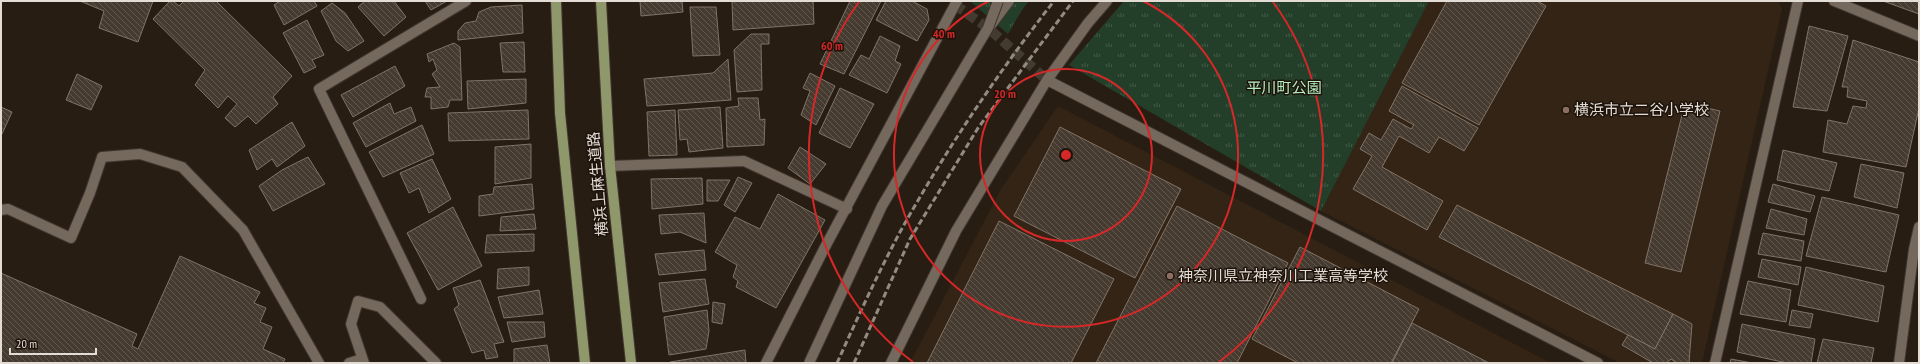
<svg xmlns="http://www.w3.org/2000/svg" width="1920" height="364" viewBox="0 0 1920 364" font-family="'PT Sans Narrow','Noto Sans JP',sans-serif">
<style>
.built{fill:#332415}
.park{fill:url(#park-tufts)}
.building{fill:url(#building-back-hatch);stroke:#807368}
.lines{fill:none;stroke-linecap:round;stroke-linejoin:round}
.minor-tunnel{stroke:#433a30;stroke-width:10;stroke-dasharray:10 5;stroke-linecap:butt}
.minor-casing{stroke:#3f3631;stroke-width:12}
.major-casing{stroke:#3f3631;stroke-width:12}
.minor{stroke:#75685c;stroke-width:10}
.major{stroke:#8f986b;stroke-width:10}
.rail{stroke:#938b83;stroke-width:3;stroke-dasharray:6 3;stroke-linecap:butt}
.minor-bridge-casing{stroke:#3f3631;stroke-width:12;stroke-linecap:butt}
.minor-bridge{stroke:#75685c;stroke-width:10}
.ring{fill:none;stroke:#d62828;stroke-width:2}
.education-dot{fill:#8d6e63;stroke:#1d130a;stroke-width:1.5}
.labels{text-anchor:middle;stroke-width:3;stroke-linejoin:round;paint-order:stroke}
.park-label{font-size:15px;fill:#b5efc0;stroke:#1d130a}
.poi-label{font-size:15px;fill:#e4ddd6;stroke:#1d130a;text-anchor:start}
.street-label{font-size:15px;fill:#e4ddd6;stroke:#1d130a}
.centre{fill:#d62828;stroke:#1d130a;stroke-width:2}
.ring-label{font-size:12px;text-anchor:middle;font-weight:bold;fill:#d62828;stroke:#1d130a;stroke-width:3;stroke-linejoin:round;paint-order:stroke}
</style>
<defs>
<pattern id="park-tufts" width="24" height="20" patternUnits="userSpaceOnUse"><rect width="24" height="20" fill="#233f29"/><path d="M3 7l-1-3M5 7V3M7 7l1-3M15 17l-1-3M17 17v-4M19 17l1-3" fill="none" stroke="#435a47"/></pattern>
<pattern id="building-back-hatch" width="6" height="6" patternUnits="userSpaceOnUse"><rect width="6" height="6" fill="#463b30"/><path d="M-1 5l2 2M0 0l6 6M5-1l2 2" fill="none" stroke="#61574d"/></pattern>
</defs>
<rect width="100%" height="100%" fill="#271d13"/>
<g class="built">
<polygon points="1429,1 1778,1 1782,9 1702,363 1620,363 1321,211"/>
<polygon points="1058,106 1551,363 910,363 1001,189"/>
</g>
<g class="park">
<polygon points="970,1 1029,1 1022,10 1008,34"/>
<polygon points="1124,1 1429,1 1321,211 1069,65"/>
</g>
<g class="building">
<polygon points="80,1 153,1 138,42 99,28 104,11"/>
<polygon points="170,1 173,1 179,6 184,1 216,1 292,76 273,97 278,104 256,124 248,116 235,127 225,118 237,104 228,96 218,108 195,85 205,70 153,19"/>
<polygon points="280,1 314,1 317,6 284,25 274,5"/>
<polygon points="365,1 394,1 406,17 384,36 358,7"/>
<polygon points="425,1 447,1 431,10"/>
<polygon points="640,1 682,1 683,12 641,16"/>
<polygon points="732,1 813,1 814,24 733,30"/>
<polygon points="850,1 881,1 844,74 820,64"/>
<polygon points="886,1 912,1 927,9 929,20 917,41 876,20"/>
<polygon points="1447,1 1537,1 1546,6 1479,125 1402,83"/>
<polygon points="1883,1 1919,1 1919,14"/>
<polygon points="332,3 345,13 364,41 348,51 336,41 321,11"/>
<polygon points="522,5 523,33 458,40 458,31 465,23 476,21 479,12 491,7"/>
<polygon points="690,7 716,7 720,55 693,56"/>
<polygon points="307,20 324,55 312,60 316,67 304,73 283,33"/>
<polygon points="1809,26 1848,36 1827,111 1793,107"/>
<polygon points="751,34 769,34 769,44 761,44 762,90 737,92 734,50"/>
<polygon points="880,36 900,46 895,61 901,64 887,93 849,75 861,55 869,59"/>
<polygon points="1853,40 1919,62 1919,108 1906,167 1823,152 1828,120 1847,124 1853,106 1866,108 1867,101 1847,97 1848,87 1842,87"/>
<polygon points="524,42 525,72 503,72 500,43"/>
<polygon points="454,43 460,47 462,100 450,100 448,107 431,109 431,97 425,97 427,88 440,87 432,74 437,70 433,59 429,62 427,54"/>
<polygon points="728,59 731,100 647,106 644,79 713,73"/>
<polygon points="395,66 405,86 353,117 341,95"/>
<polygon points="810,73 835,86 816,125 801,115 810,91 803,88"/>
<polygon points="77,74 102,86 91,110 66,100"/>
<polygon points="526,79 526,103 468,109 467,81"/>
<polygon points="1402,86 1478,128 1464,151 1439,137 1429,153 1399,136 1382,167 1443,201 1427,230 1353,189 1372,156 1360,149 1369,133 1381,140 1393,119 1411,129 1414,125 1389,111"/>
<polygon points="840,88 874,104 850,148 819,133"/>
<polygon points="738,98 758,98 760,120 765,119 764,145 727,147 726,108 739,106"/>
<polygon points="390,103 394,114 411,107 416,121 366,147 353,123"/>
<polygon points="1685,103 1720,111 1681,272 1645,263"/>
<polygon points="1,107 12,112 2,134 1,134"/>
<polygon points="720,107 723,148 689,152 687,139 680,140 678,110"/>
<polygon points="528,110 529,139 449,141 448,113"/>
<polygon points="675,110 677,155 649,156 647,112"/>
<polygon points="292,122 305,146 277,167 272,159 257,170 249,150"/>
<polygon points="422,125 434,154 383,177 369,152"/>
<polygon points="1060,127 1181,189 1135,278 1014,216"/>
<polygon points="531,144 531,178 495,184 495,147"/>
<polygon points="800,147 826,164 810,184 788,168"/>
<polygon points="1783,150 1837,163 1829,191 1777,180"/>
<polygon points="308,157 325,184 273,211 259,186 282,170"/>
<polygon points="432,159 451,199 429,213 419,188 409,193 400,173"/>
<polygon points="1861,164 1904,173 1897,208 1854,197"/>
<polygon points="738,177 752,183 735,212 724,205"/>
<polygon points="702,178 703,204 652,209 651,179"/>
<polygon points="707,180 730,180 718,201 707,201"/>
<polygon points="532,184 534,209 479,216 479,196 493,194 494,187"/>
<polygon points="1773,184 1815,196 1810,212 1768,202"/>
<polygon points="778,194 825,220 776,308 736,287 738,281 733,277 737,265 715,252 735,217 760,229"/>
<polygon points="1822,197 1899,215 1886,272 1806,256"/>
<polygon points="1457,205 1673,314 1655,349 1439,237"/>
<polygon points="1177,206 1288,263 1237,363 1096,363"/>
<polygon points="453,207 482,266 438,290 407,233"/>
<polygon points="1771,209 1807,219 1804,235 1766,228"/>
<polygon points="704,213 706,243 680,232 661,234 659,215"/>
<polygon points="534,214 536,229 500,231 501,217"/>
<polygon points="999,221 1114,279 1071,363 927,363"/>
<polygon points="1763,233 1804,241 1801,261 1758,254"/>
<polygon points="534,234 534,251 485,253 487,235"/>
<polygon points="1300,247 1419,309 1391,363 1298,363 1252,339"/>
<polygon points="704,250 706,270 659,275 655,254"/>
<polygon points="180,256 260,292 254,303 266,308 260,322 272,327 263,349 285,359 283,363 1,363 1,273 137,334 132,346 138,349"/>
<polygon points="1762,259 1801,267 1798,285 1758,277"/>
<polygon points="529,267 529,285 497,289 498,269"/>
<polygon points="1806,267 1884,286 1878,322 1798,305"/>
<polygon points="705,279 709,304 663,312 659,283"/>
<polygon points="480,280 504,342 494,344 498,357 486,359 484,350 472,353 454,309 459,305 453,288"/>
<polygon points="1748,281 1791,290 1786,322 1740,314"/>
<polygon points="539,290 543,314 504,318 498,297"/>
<polygon points="713,302 725,304 722,324 712,322"/>
<polygon points="707,310 709,331 706,349 669,355 664,317"/>
<polygon points="1792,310 1813,314 1810,328 1789,325"/>
<polygon points="1673,314 1692,324 1689,363 1677,363 1671,359 1666,363 1653,363 1622,345 1628,335 1655,349"/>
<polygon points="507,322 544,322 545,337 512,342"/>
<polygon points="1412,323 1489,363 1392,363"/>
<polygon points="1742,324 1815,339 1811,363 1787,363 1737,352"/>
<polygon points="1823,339 1874,348 1871,363 1817,363"/>
<polygon points="547,345 550,363 514,363 514,349"/>
<polygon points="745,350 746,363 670,363 670,362"/>
<polygon points="1731,359 1752,363 1730,363"/>
</g>
<g class="lines">
<polyline class="minor-tunnel" points="955,5 988,28 1047,80"/>
<g class="minor-casing">
<g id="minor">
<polyline points="1834,1 1919,36"/>
<polyline points="991,25 1009,1"/>
<polyline points="1047,80 1598,363"/>
<polyline points="610,166 744,161 847,209"/>
<polyline points="1,210 8,209 71,238 90,193 102,157 140,154 182,167 243,230 319,363"/>
<polyline points="421,299 319,89 466,1"/>
<polyline points="349,363 362,359"/>
<polyline points="364,363 351,324 358,301 380,307 436,363"/>
<polyline points="766,363 824,249 957,1"/>
<polyline points="891,363 956,231 1047,80 1088,23 1107,1"/>
<polyline points="1715,363 1798,1"/>
<polyline points="1899,363 1914,249 1919,227"/>
</g>
</g>
<g class="major-casing">
<g id="major">
<polyline points="556,1 560,113 585,363"/>
<polyline points="601,1 610,166 631,363"/>
</g>
</g>
<use href="#minor" class="minor"/>
<use href="#major" class="major"/>
<g class="rail">
<path d="M837 363C857 319 877 275 900 232 945 151 997 74 1054 1"/>
<polyline points="854,363 910,239 978,128 1073,1"/>
</g>
<g class="minor-bridge-casing">
<polyline id="minor-bridge" points="809,363 882,206 988,28 998,1"/>
</g>
<use href="#minor-bridge" class="minor-bridge"/>
</g>
<g class="ring">
<circle cx="1066" cy="155" r="86"/>
<path d="M1143 1A172 172 0 1 1 989 1"/>
<path d="M913 362A258 258 0 0 1 859 2M1273 2A258 258 0 0 1 1219 362"/>
</g>
<g class="education-dot">
<circle cx="1566" cy="110" r="4"/>
<circle cx="1170" cy="276" r="4"/>
</g>
<g class="labels">
<g class="park-label">
<text x="1284" y="93">平川町公園</text>
</g>
<g class="poi-label">
<text x="1574" y="115">横浜市立二谷小学校</text>
<text x="1178" y="281">神奈川県立神奈川工業高等学校</text>
</g>
<g class="street-label">
<text transform="translate(598 184) rotate(-95)" y="5">横浜上麻生道路</text>
</g>
</g>
<circle cx="1066" cy="155" r="6" class="centre"/>
<g class="ring-label">
<text x="944" y="38">40 m</text>
<text x="832" y="50">60 m</text>
<text x="1005" y="98">20 m</text>
</g>
<rect width="1920" height="364" fill="none" stroke="#e4ddd6" stroke-width="4"/>
<path d="M10 348v6h86v-6" fill="none" stroke="#e4ddd6" stroke-width="2"/>
<text x="16" y="348" font-size="12" fill="#e4ddd6" stroke="#1d130a" stroke-width="3" paint-order="stroke">20 m</text>
</svg>
